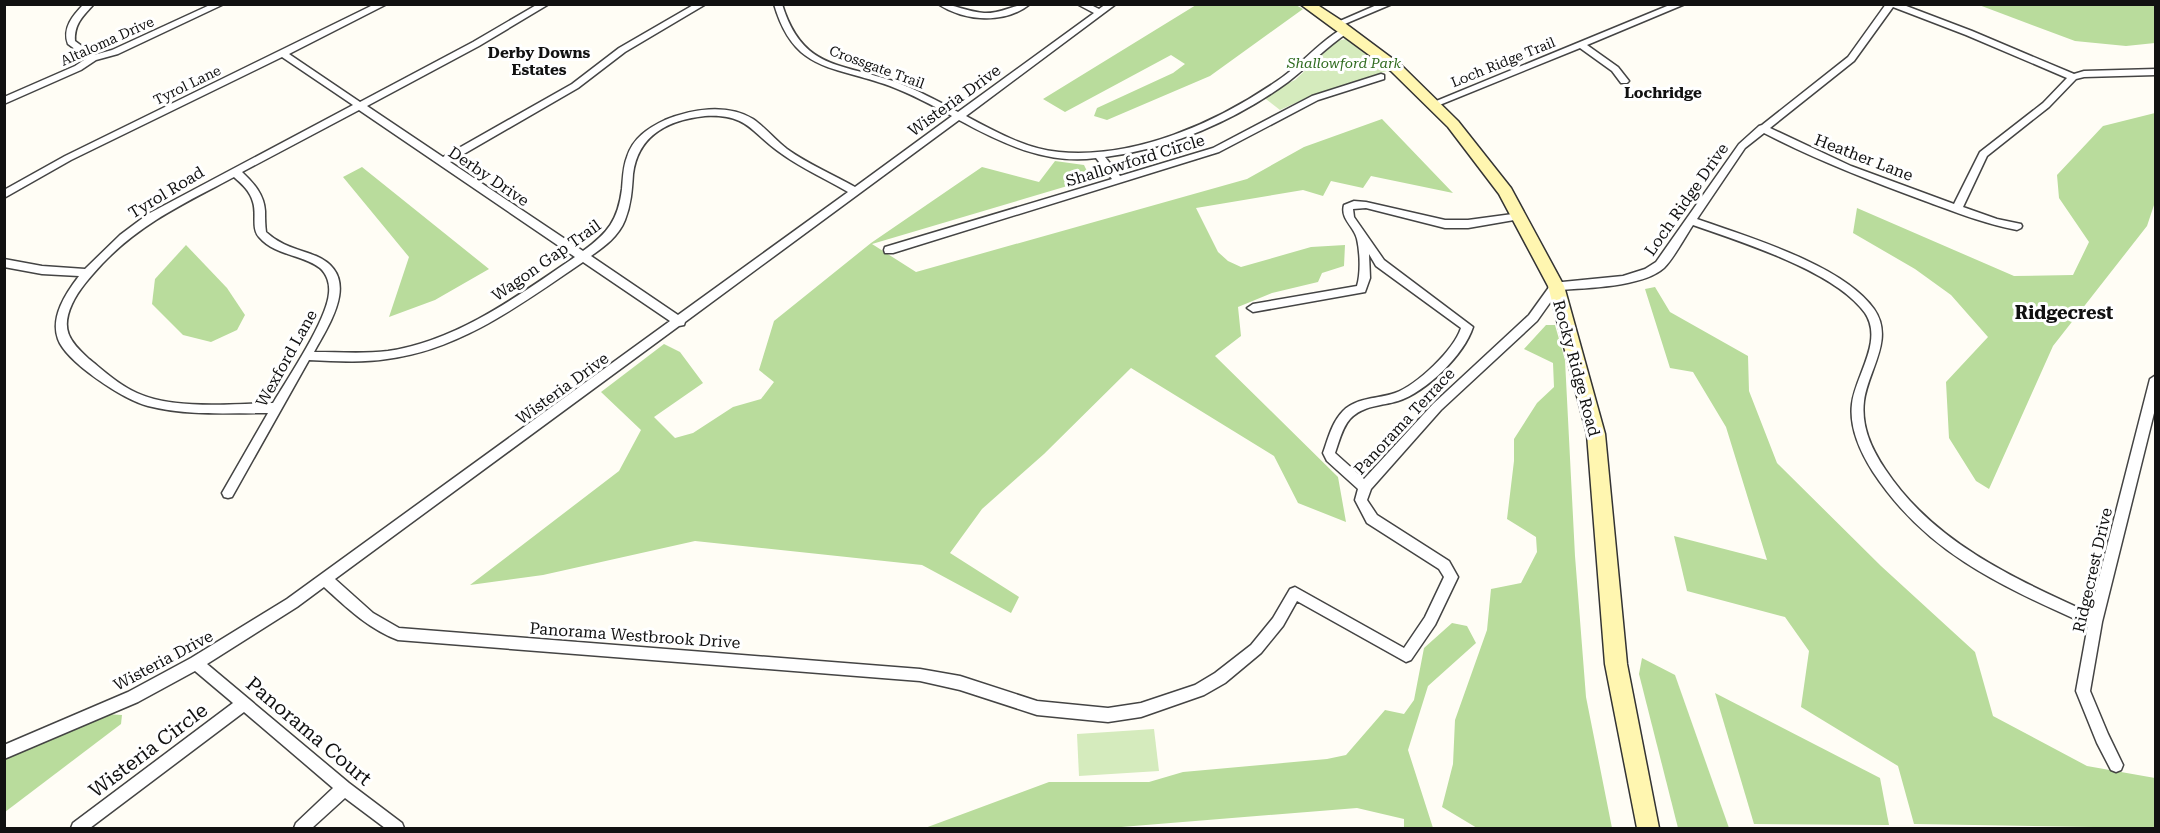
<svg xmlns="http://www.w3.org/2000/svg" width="2160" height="833" viewBox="0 0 2160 833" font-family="'Roboto Serif',serif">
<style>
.green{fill:#d5ebbd}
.forest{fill:#b9dc9c}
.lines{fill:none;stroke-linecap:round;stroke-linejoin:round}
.street-casing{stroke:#444;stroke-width:3}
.secondary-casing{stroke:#333;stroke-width:3}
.street{fill:#fff;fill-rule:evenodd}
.secondary{fill:#fff6b0;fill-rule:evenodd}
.labels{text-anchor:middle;stroke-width:6;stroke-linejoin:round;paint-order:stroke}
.far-street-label{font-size:14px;fill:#111;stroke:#fff}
.far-park-label{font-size:14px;font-style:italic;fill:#2f6b1f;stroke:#fff}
.far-neighbourhood-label{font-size:15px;font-weight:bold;fill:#111;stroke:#fff}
.street-label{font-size:16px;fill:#111;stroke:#fff}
.neighbourhood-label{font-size:18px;font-weight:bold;fill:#111;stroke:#fff}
.near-street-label{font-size:20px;fill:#111;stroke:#fff}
</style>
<rect width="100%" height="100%" fill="#fffdf5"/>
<g class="green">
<polygon points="1346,39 1387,71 1313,95 1280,110 1262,96 1295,80 1337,41"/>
<polygon points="1154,729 1159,771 1079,776 1077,734"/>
</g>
<g class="forest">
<polygon points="1294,4 1303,9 1210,76 1107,120 1094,116 1097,108 1173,73 1185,64 1171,55 1065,112 1043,99 1196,5"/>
<polygon points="1979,5 2155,5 2155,43 2126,46 2075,41"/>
<polygon points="2155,113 2155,202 2147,226 2053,346 1989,489 1976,481 1949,438 1946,382 1988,337 1951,295 1915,269 1853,233 1857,208 2014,276 2073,275 2089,242 2059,198 2057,175 2103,126"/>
<polygon points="1382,119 1453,193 1371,176 1363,188 1331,181 1323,196 1303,190 1196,208 1218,252 1228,261 1241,267 1311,247 1345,245 1344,266 1322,273 1318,282 1272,293 1238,307 1241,336 1215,356 1338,477 1346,522 1298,503 1274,456 1131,368 1044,454 982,509 950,553 1019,597 1011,613 922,565 695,541 543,575 470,585 619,471 641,430 601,392 664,344 680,352 703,383 654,417 675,438 693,433 733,407 761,399 774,382 759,370 774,321 871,243 982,167 1039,182 1055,161 1084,165 1091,179 872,244 916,272 1247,179 1304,147"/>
<polygon points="362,167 489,269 435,300 389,317 409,257 343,177"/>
<polygon points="186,245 227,288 245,315 237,330 211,342 183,335 152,304 155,279"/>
<polygon points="1655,287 1670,312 1748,356 1749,391 1777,463 1881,566 1975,652 1993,716 2087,766 2155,778 2155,828 1914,824 1898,766 1801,707 1809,651 1785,617 1687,591 1674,536 1767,560 1726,427 1693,372 1670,368 1645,289"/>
<polygon points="1546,325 1555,325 1565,360 1575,556 1586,697 1612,828 1477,828 1442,807 1453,764 1455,720 1487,630 1491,589 1521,583 1537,552 1536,537 1507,519 1514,461 1514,439 1537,403 1554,387 1553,363 1524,349"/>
<polygon points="1452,623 1467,626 1476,643 1428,686 1408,750 1433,828 1404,828 1404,819 1357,808 1109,828 925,828 1049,782 1149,782 1183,772 1327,759 1346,755 1385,710 1404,714 1414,700 1424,648"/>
<polygon points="1642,658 1675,675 1729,828 1678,828 1639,674"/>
<polygon points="1715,693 1880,778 1889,825 1754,824"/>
<polygon points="106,714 122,715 121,724 5,812 5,758"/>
</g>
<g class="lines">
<g class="street-casing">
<g id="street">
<path d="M84 4H94C83 16 74 24 75 41L94 55 112 50 212 4H224L118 54 96 60 81 70 4 104V97L75 66 87 58 68 44C62 28 73 15 84 4Z"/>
<path d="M375 4H387L289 54 360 102 473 42 538 4H549L479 46 367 106 443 157 572 84 619 48 695 4H706L625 52 578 88 450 162 583 251C608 233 618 220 622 189 623 178 623 167 627 157 633 138 648 128 665 120 691 109 727 103 753 119 765 127 775 140 787 149 808 164 832 174 855 187L952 116C932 105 911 94 890 86 833 65 794 73 774 4H782C802 70 841 63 896 82 917 90 938 101 958 112L1094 13 1077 4H1089L1099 9 1106 4H1116L966 116C994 131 1026 149 1059 152 1135 159 1216 123 1277 81 1298 67 1314 48 1334 34L1343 28H1349V32C1327 46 1309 66 1288 82 1236 120 1170 149 1105 157L1120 176 1213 148 1312 96 1381 74 1384 75V79L1318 100 1219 152 893 253H885L884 250 885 247 1112 179 1096 158C1047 165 1001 143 959 120L685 322 684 325 679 326 335 579 373 613 399 628 920 669 960 676 1037 701 1108 708 1141 703 1195 685 1215 673 1251 645 1273 618 1290 589 1295 587 1404 648 1425 617 1444 577 1439 569 1367 523 1355 500 1358 489 1327 461 1323 453C1328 439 1332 422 1343 411 1357 397 1378 399 1395 393 1417 385 1454 350 1461 328L1376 266 1369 254 1370 278 1365 292 1253 312 1247 308 1253 304 1357 286C1361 273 1360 252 1357 239 1354 226 1340 219 1344 205L1354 201 1366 202 1445 220H1468L1520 213 1525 216 1520 219 1468 228H1445L1366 208 1353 209 1354 217 1384 260 1473 327C1464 355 1426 392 1398 401 1382 406 1363 405 1350 419 1342 428 1339 442 1335 453L1364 479 1433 404 1529 315 1552 283 1623 276 1645 269 1656 262 1739 144 1759 126 1762 125 1848 57 1886 4H1901L1972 31 2074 74 2084 71 2156 69V75L2084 77 2076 79 2049 107 1987 156 1963 207 1997 219 2021 224 2022 226 2021 228 2017 230C1985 224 1955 212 1925 201 1870 181 1816 160 1764 133L1745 148 1697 219C1748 237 1843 265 1874 309 1895 339 1868 370 1864 401 1861 426 1871 448 1885 469 1933 542 2013 578 2090 613L2150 379 2156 375V405L2102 622 2090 691 2108 734 2123 765 2121 770 2116 772 2111 770 2097 743 2076 691 2088 625C2002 586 1927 554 1873 472 1861 453 1849 428 1852 404 1855 376 1884 341 1865 313 1835 271 1741 242 1693 225 1685 237 1674 258 1664 268 1643 287 1587 288 1559 290L1537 321 1441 410 1371 489 1367 500 1377 515 1449 561 1458 577 1435 625 1411 660 1406 662 1297 601 1283 626 1261 653 1225 683 1204 695 1141 717 1108 722 1037 715 960 690 920 681 398 640C369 629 347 608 324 587L297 607 207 664 349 783 402 823 404 828H385L345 798 312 828H294L296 823 333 788 244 712 90 828H71L73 823 233 703 195 671 138 702 4 759V745L128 692 191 658 287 599 670 321 583 262C524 302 461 350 387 359 362 363 335 361 309 360L232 497 228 498 224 497 222 493 268 413C228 413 187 416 148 406 124 400 66 362 58 339 50 317 66 293 79 276L42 274 4 267V259L42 266 85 269 120 235 148 214 353 105 282 57 71 160 4 198V190L65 156ZM1893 7 1966 35 2067 78 2043 103 1980 152 1954 204 1851 166 1770 128 1854 61ZM359 110 575 257C519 295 457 341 388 351 363 354 338 352 314 352 330 323 362 276 316 256 298 249 281 246 266 232 265 225 265 218 265 211 264 195 254 183 242 172ZM705 116C749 114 751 133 782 154 803 169 826 179 848 192L678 315 591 256C604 247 619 236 625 220 631 205 632 190 633 174 638 135 668 120 705 116ZM234 177C242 184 250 191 253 202 257 214 251 228 259 237 275 256 302 254 320 268 327 274 330 284 329 293 327 320 288 378 273 403 232 404 175 410 137 393 119 385 104 371 89 359 70 342 60 330 72 304 79 289 91 276 102 264 141 223 185 203 234 177Z"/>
<path d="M938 4C954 4 968 12 984 13 1001 14 1014 4 1030 4 1004 25 964 21 938 4Z"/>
<polygon points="1379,4 1392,4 1340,26 1333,24"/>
<polygon points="1672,4 1685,4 1587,45 1618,67 1629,81 1627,83 1621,83 1612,71 1580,48 1437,106 1434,107 1429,104"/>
</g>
</g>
<g class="secondary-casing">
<polygon id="secondary" points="1300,4 1316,4 1342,21 1401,65 1458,121 1511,188 1564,286 1605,434 1627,664 1659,828 1637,828 1605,664 1587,434 1548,286 1499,194 1448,127 1391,71"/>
</g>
<use href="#street" class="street"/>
<use href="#secondary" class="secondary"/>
</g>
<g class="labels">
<g class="far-street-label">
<text transform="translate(107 41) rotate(-24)" y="5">Altaloma Drive</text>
<text transform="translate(1503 62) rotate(-22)" y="5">Loch Ridge Trail</text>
<text transform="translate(877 67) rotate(20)" y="5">Crossgate Trail</text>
<text transform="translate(187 85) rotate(-26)" y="5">Tyrol Lane</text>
</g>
<g class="far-park-label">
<text x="1344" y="68">Shallowford Park</text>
</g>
<g class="far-neighbourhood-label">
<text x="539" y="58">Derby Downs<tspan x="539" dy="17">Estates</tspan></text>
<text x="1663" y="98">Lochridge</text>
</g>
<g class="street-label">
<text transform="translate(954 100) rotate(-36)" y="6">Wisteria Drive</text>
<text transform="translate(1864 157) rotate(21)" y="6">Heather Lane</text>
<text transform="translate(1135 160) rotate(-17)" y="6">Shallowford Circle</text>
<text transform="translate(489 176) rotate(34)" y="6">Derby Drive</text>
<text transform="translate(166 192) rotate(-31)" y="6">Tyrol Road</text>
<text transform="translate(1686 199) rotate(-55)" y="6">Loch Ridge Drive</text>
<text transform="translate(546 260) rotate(-35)" y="6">Wagon Gap Trail</text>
<text transform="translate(286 358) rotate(-61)" y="6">Wexford Lane</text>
<text transform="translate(1577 368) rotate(75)" y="6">Rocky Ridge Road</text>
<text transform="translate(562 388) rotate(-36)" y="6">Wisteria Drive</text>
<text transform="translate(1404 421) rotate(-47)" y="6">Panorama Terrace</text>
<text transform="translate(2092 570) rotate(-77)" y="6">Ridgecrest Drive</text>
<text transform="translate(635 635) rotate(4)" y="6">Panorama Westbrook Drive</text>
<text transform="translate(163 660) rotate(-28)" y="6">Wisteria Drive</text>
</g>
<g class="neighbourhood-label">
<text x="2064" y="319">Ridgecrest</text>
</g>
<g class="near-street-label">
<text transform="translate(309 731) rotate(40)" y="7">Panorama Court</text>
<text transform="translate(148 750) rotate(-37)" y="7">Wisteria Circle</text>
</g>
</g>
<rect width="2160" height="833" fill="none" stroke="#111111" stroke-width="12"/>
</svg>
